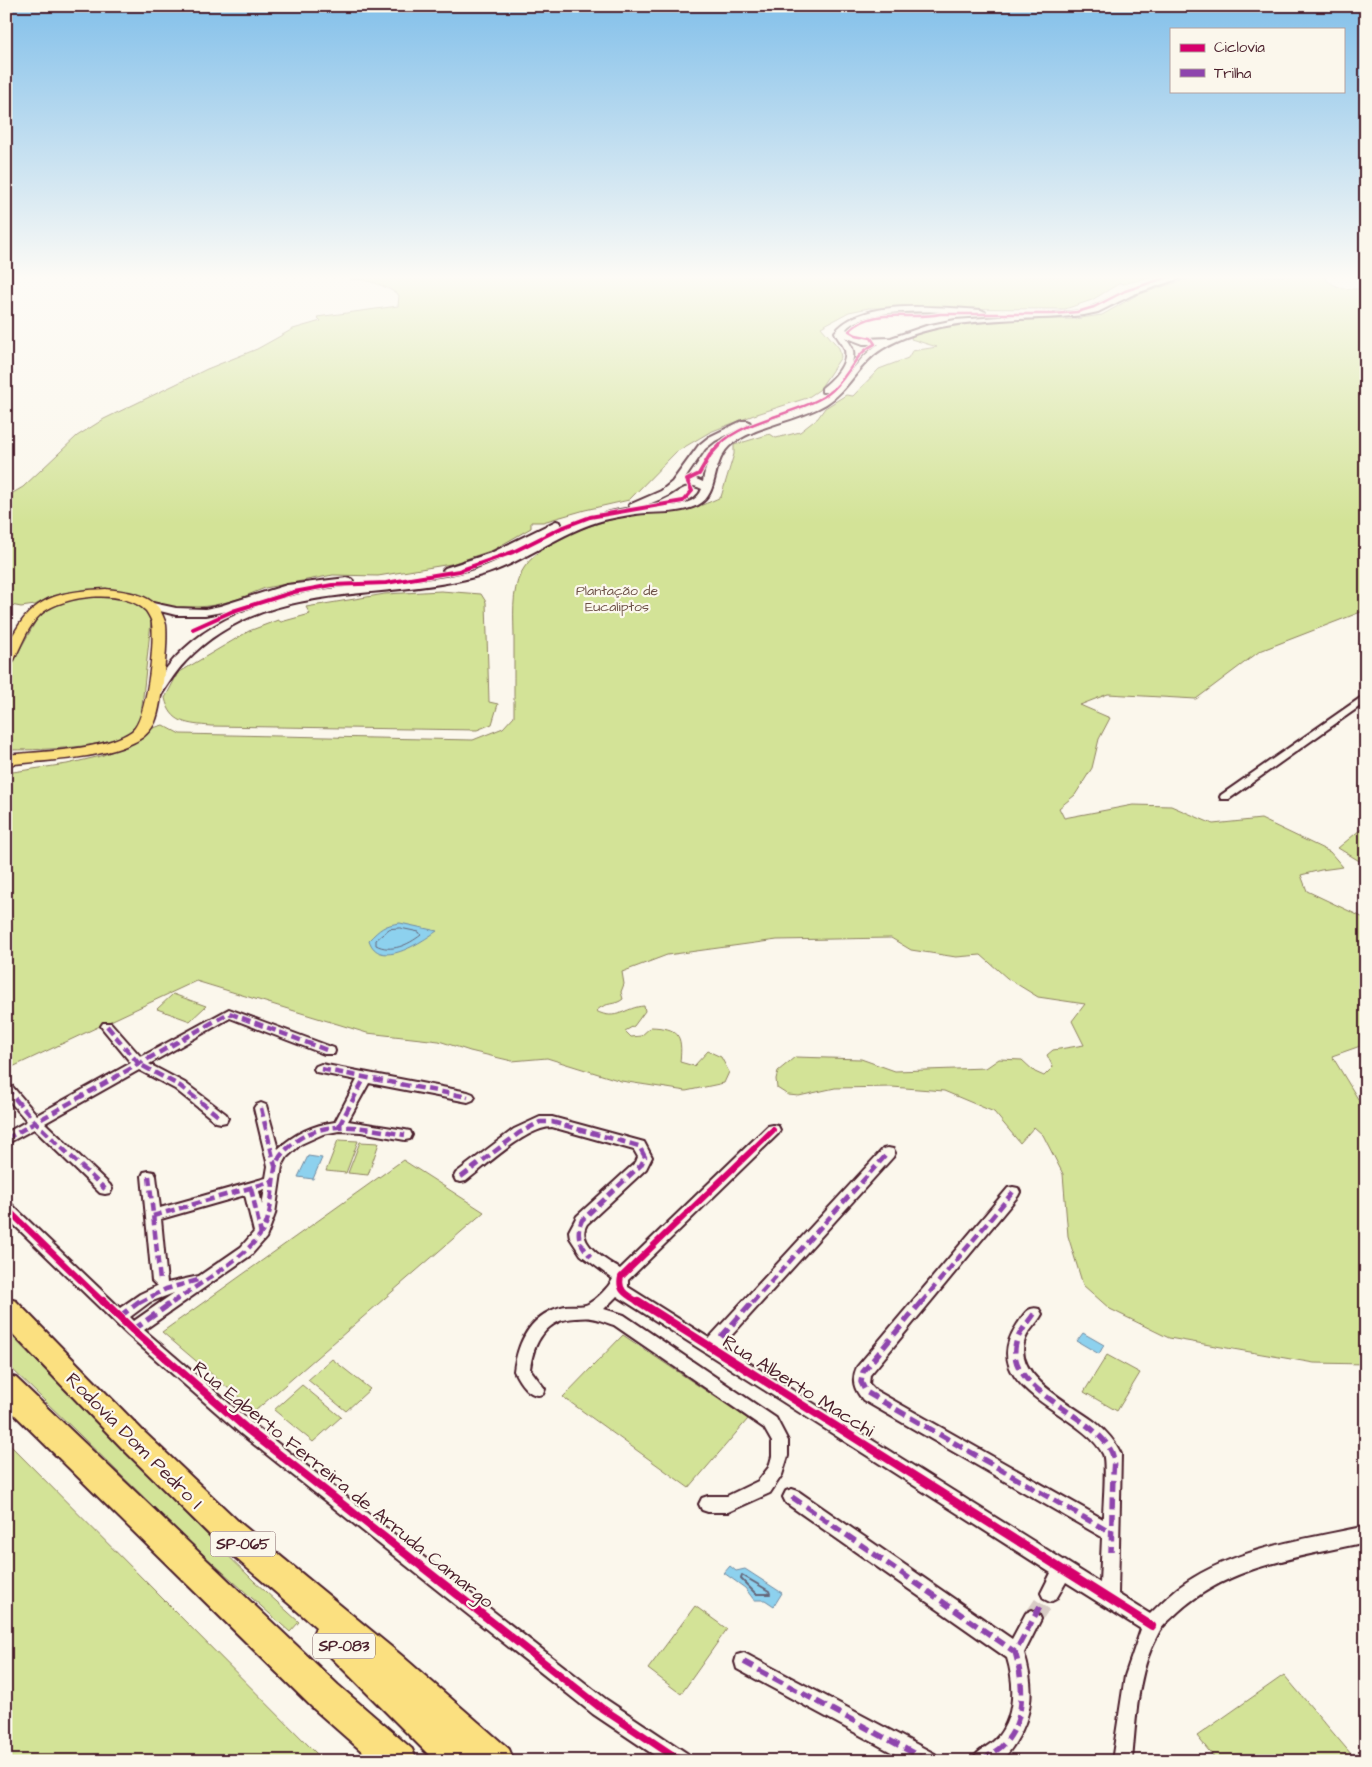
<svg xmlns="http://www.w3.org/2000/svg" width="1372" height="1767" viewBox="0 0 1372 1767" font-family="'Architects Daughter',sans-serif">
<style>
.green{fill:#d3e397;stroke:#8e8161}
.water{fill:#8dd1ee;stroke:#728aa0}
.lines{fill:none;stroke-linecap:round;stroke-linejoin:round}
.shore-far1{stroke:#656679;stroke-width:1}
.shore{stroke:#656679;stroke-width:2}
.street-tunnel{stroke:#d8ccc5;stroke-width:18;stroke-dasharray:18 9;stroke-linecap:butt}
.street-casing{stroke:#4a1f2b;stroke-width:4}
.secondary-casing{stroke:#4a1f2b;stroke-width:4}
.primary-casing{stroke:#4a1f2b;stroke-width:3}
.highway-casing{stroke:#4a1f2b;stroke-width:4}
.street{fill:#fbf7ec;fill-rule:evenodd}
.secondary{fill:#fbf7ec;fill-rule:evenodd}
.primary{fill:#fbe080;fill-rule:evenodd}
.highway{fill:#fbe080;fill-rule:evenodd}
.quiet-far1{stroke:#8e44ad;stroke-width:4.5;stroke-dasharray:9 4.5;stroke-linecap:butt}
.quiet{stroke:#8e44ad;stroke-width:5.5;stroke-dasharray:11 5.5;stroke-linecap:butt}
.cycleway-far3-casing{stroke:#fbf7ec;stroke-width:4.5}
.cycleway-far2-casing{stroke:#fbf7ec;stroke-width:6}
.cycleway-far1-casing{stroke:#fbf7ec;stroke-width:9}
.cycleway-casing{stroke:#fbf7ec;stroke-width:11}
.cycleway-far3{stroke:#d6006c;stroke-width:2.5}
.cycleway-far2{stroke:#d6006c;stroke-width:4}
.cycleway-far1{stroke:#d6006c;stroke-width:6}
.cycleway{stroke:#d6006c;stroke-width:8}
.labels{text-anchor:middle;stroke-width:4.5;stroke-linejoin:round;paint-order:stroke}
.far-park-label{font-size:14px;fill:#6c5046;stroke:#fbf7ec}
.shield{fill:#fbf7ec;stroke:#7f6065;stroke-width:1}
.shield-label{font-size:15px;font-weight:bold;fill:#4a1f2b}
.near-street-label{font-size:19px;fill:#4a1f2b;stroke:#fbf7ec}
</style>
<rect width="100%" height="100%" fill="#fbf7ec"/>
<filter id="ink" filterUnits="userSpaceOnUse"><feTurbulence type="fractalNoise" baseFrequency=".02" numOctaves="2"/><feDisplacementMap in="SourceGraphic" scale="10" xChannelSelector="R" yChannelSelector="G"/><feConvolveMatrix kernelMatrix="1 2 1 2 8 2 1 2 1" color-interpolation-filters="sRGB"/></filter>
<g filter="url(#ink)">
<g class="green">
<path d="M349 276H1154L1124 284 1120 283 1092 300 1065 309 869 308 849 312 821 327 839 348 841 357 819 390 807 398 754 415 710 432 676 452 629 500 585 510 543 522H531V528L493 550 451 564 378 576 333 575 265 588 238 599 215 605 185 609 165 606 113 589H87L50 597 35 605 21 607 6 604V497L23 487 77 436 104 419 207 369 257 349 293 329 321 321 317 317 398 306 399 295C384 285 368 279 350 279Z"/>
<path d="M1197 276H1323C1335 290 1348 289 1366 289V610L1260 651 1196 699 1108 694 1080 705 1110 718 1099 739 1092 768 1075 795 1059 808 1064 818 1133 805 1171 806 1213 824 1261 819 1330 852 1343 867 1321 870 1301 875 1307 891 1366 919V1044L1332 1056 1358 1099 1366 1102V1364L1314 1363 1169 1338 1110 1309 1083 1285 1068 1236 1063 1174 1043 1135 1034 1127 1020 1143 994 1112 944 1091 892 1087 835 1088 799 1096 788 1095 777 1088 776 1079 778 1071 795 1057 861 1059 895 1071 986 1068 999 1059 1022 1060 1035 1072 1044 1076 1053 1067 1047 1055 1053 1050 1084 1045 1072 1021 1085 1004 1038 997 1007 978 981 955 956 957 911 950 891 938 777 940 667 955 622 972 624 984 621 992 623 999C615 1006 607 1001 596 1011 617 1022 625 1007 644 1006L645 1011 634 1026 625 1031 631 1037 641 1036 651 1027C678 1028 683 1034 680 1062L694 1066 708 1051 721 1057 729 1072 724 1083 686 1091 621 1081 547 1058 512 1061 470 1051 439 1041 367 1033 196 981 6 1070V773L67 764 101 756 135 742 153 728 163 725 180 734 473 740 503 728 514 716C514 690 514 665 514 640 514 618 511 592 521 573 538 540 595 522 629 516 646 512 664 514 682 510 696 508 708 503 721 497L734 454V445L770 434 776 438 800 432 818 418 825 408 846 395 853 396 879 369 908 358 912 351 937 347 911 339 912 336 947 326 978 321 1074 319 1102 315 1137 295Z"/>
<path d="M441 591 481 594 486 602 489 702 498 704 492 724 477 730 211 726C188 724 171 724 165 698L178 673 249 631 278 620 281 622 310 614 306 607 385 594Z"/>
<path d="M111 595 131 602 145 610 151 622 141 715C137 724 133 731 124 735 98 749 36 750 6 750V674L37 619 44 609 78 596Z"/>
<polygon points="1366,825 1366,865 1338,848"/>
<polygon points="173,994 206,1006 190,1021 157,1009"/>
<polygon points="338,1140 358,1141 346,1173 326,1171"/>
<polygon points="360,1142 379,1143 368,1175 348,1173"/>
<polygon points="403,1160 484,1212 255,1411 162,1332"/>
<polygon points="6,1330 208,1536 254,1581 299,1622 290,1632 196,1548 6,1363"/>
<polygon points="623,1335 748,1419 689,1488 563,1397"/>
<polygon points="1107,1355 1140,1373 1117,1411 1084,1392"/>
<polygon points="332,1359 370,1389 346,1411 308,1380"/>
<polygon points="302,1385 341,1417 313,1442 274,1410"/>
<polygon points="6,1441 324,1761 6,1761"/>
<polygon points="695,1606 727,1629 681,1694 648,1669"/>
<polygon points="1284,1675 1357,1761 1217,1761 1197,1736"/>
</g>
<g class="water">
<path d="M400 923 437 931C421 942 379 971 369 940 380 929 384 925 400 923Z"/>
<polygon points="308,1156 322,1158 313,1179 298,1177"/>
<polygon points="1083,1333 1104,1345 1099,1354 1077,1341"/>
<polygon points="730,1566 736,1571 745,1569 782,1593 774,1606 765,1600 754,1600 745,1588 724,1573"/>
</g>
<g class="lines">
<path class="shore-far1" d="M400 928 419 932 421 935C408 945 391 953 376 945V940L389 929Z"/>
<polygon class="shore" points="742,1575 769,1591 770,1594 756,1594 741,1579"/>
<polyline class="street-tunnel" points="1032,1619 1050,1593"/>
<g class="street-casing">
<g id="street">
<polygon points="1366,694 1366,702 1229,799 1221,799 1220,797 1221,795"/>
<polygon points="229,1009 334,1048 335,1051 334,1054 324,1054 230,1018 149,1064 185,1083 226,1114 228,1118 226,1122 221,1123 216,1122 175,1089 139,1070 45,1123 110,1185 112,1189 110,1193 105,1194 100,1193 34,1129 6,1144 6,1133 27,1121 6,1097 6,1083 11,1085 37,1115 131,1063 103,1029 101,1026 103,1023 111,1023 141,1057"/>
<path d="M321 1064 468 1092 473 1094 475 1097 473 1100 468 1102 369 1083 348 1121 405 1130 410 1131 412 1135 410 1139 405 1140 361 1132 339 1131 323 1134 301 1144 287 1157 282 1166 275 1214 266 1238 251 1255 144 1330 253 1424 607 1700 688 1754 691 1761H663L593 1714 241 1434 128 1335 6 1217V1202L11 1204 120 1308 140 1294 157 1286 152 1281 142 1176 144 1172 149 1171 154 1172 156 1176 160 1208 266 1178 268 1166 254 1108 256 1105 261 1103 266 1105 278 1149C294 1134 312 1125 335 1122L357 1080 316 1072 314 1069 316 1066ZM265 1189 262 1205 259 1191ZM245 1195 254 1232 241 1247 199 1276 167 1283 161 1219ZM174 1293 134 1321 130 1317 150 1302Z"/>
<path d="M540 1117H552L644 1142 652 1157 646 1169 587 1224C575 1243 606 1260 620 1269L768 1126 773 1125 778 1126 780 1130 778 1134 628 1280V1287L709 1338 883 1149 888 1148 893 1149 895 1153 893 1157 722 1346 1100 1583 1102 1537 863 1400C854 1389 851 1380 857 1367L1008 1188 1013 1187 1018 1188 1020 1192 1018 1196 870 1375 869 1384 875 1390 1103 1519C1103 1507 1107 1462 1103 1454 1082 1412 974 1389 1017 1325 1023 1316 1028 1305 1039 1309L1042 1314C1037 1324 1026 1332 1024 1343 1015 1377 1073 1405 1095 1422 1106 1431 1115 1441 1121 1454L1118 1594 1150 1614C1159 1605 1168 1596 1178 1588 1231 1548 1303 1540 1366 1526V1542C1301 1557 1229 1565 1178 1612 1171 1619 1162 1625 1158 1634 1137 1672 1136 1719 1132 1761H1112L1125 1676 1141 1629 1066 1582 1056 1599 1050 1602 1044 1599 1041 1593 1051 1573 617 1296 604 1309 624 1315 776 1418 788 1441V1456L782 1475 770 1493 728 1512H708L702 1510 699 1504 702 1498 708 1496H727L758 1481 769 1467 772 1456V1442L764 1428 614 1325C607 1323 599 1319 591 1318 586 1317 580 1318 575 1318 546 1319 533 1343 530 1369L545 1389 543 1394C530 1399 519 1382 514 1371 518 1340 532 1313 565 1306 572 1305 582 1307 588 1304 597 1299 608 1288 613 1279L581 1255 570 1238 569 1231 577 1216 636 1162 638 1157 634 1150 552 1127C527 1127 487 1165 466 1181L461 1182 456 1181 454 1177 456 1173 514 1129Z"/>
<path d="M792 1489 798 1491 1012 1639 1026 1613 1032 1610 1038 1613 1041 1619 1024 1653C1034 1686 1034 1713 1015 1743 1011 1749 1007 1756 1000 1760 993 1763 980 1761 972 1761 977 1750 987 1748 995 1740 1016 1718 1015 1684 1007 1658L786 1503 783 1497 786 1491Z"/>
<polygon points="744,1653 935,1754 938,1761 908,1761 737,1669 735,1662 737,1655"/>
</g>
</g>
<g class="secondary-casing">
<g id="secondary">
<path d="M1176 276H1186L1134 294 1098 312 1084 315C1020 322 938 314 882 349 859 363 849 390 826 404 797 421 761 424 733 443 709 461 721 493 698 505 681 513 663 512 646 513 632 514 618 517 604 520 559 532 523 564 478 576 379 603 263 578 185 662 174 673 166 688 157 701H149L147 698C156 684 164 670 175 658 220 609 291 592 354 586 389 582 425 582 460 574 512 561 554 526 606 513 618 510 631 508 643 507 661 505 694 510 702 489 686 481 682 487 669 495 660 500 640 509 630 507L629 505 661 491 672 482 699 445 709 437 742 421H748L750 423 715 441 705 449 684 480 696 479 703 482C711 420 787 425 828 395 848 380 858 357 879 344H863L845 337C848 341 852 345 853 351 856 366 839 383 828 392H822V388C832 380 848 365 845 350 843 343 837 339 835 332 863 297 940 308 981 310L985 312 981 314C949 313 869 304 846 329L854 336 863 339 891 338 926 326 955 320 1084 311 1128 290Z"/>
<polygon points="556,521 560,522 561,524 560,526 499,557 449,573 443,570 445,568 491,553"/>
<polygon points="347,578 351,579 353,581 351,583 287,591 228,611 205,615 176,615 144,607 142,605 148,602 176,608 205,609 220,606 287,585"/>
</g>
</g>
<g class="primary-casing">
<path id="primary" d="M106 589C124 591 145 593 158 607 161 611 165 620 166 625 168 643 162 706 155 722 153 727 147 734 143 737 113 759 44 760 6 765V755C41 751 104 751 132 731 147 720 155 643 152 624 152 620 148 614 146 611 124 588 65 595 42 613 28 625 21 646 13 662L6 666C6 660 5 652 7 647 8 641 13 635 16 630 37 594 67 591 106 589Z"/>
</g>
<g class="highway-casing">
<g id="highway">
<polygon points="6,1298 16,1301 143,1431 239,1522 401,1655 509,1749 514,1761 435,1761 318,1644 314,1632 316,1627 217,1542 123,1449 6,1327"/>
<polygon points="6,1375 16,1378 338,1685 412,1749 417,1761 373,1761 314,1709 6,1406"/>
</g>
</g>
<use href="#street" class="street"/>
<use href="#secondary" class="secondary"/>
<use href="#primary" class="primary"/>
<use href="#highway" class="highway"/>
<g class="quiet-far1">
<polyline points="107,1026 139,1064 180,1086 221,1118"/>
<polyline points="321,1069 468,1097"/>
<polyline points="6,1088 35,1122 105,1189"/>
<polyline points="261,1108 275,1166"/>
<polyline points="339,1126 365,1077"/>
<polyline points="6,1139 229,1013 329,1051"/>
<polyline points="149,1176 160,1281"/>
<path d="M461 1177 519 1133 540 1122H552L639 1146 645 1157 641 1165 582 1220C575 1236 580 1244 591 1257"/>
<polyline points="251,1188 261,1234"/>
<polyline points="153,1216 274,1181"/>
<polyline points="139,1303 166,1289 198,1280"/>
<path d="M172 1303C198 1284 241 1261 260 1235 273 1218 271 1189 275 1169 276 1160 282 1153 289 1147 321 1116 366 1128 405 1135"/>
<polyline points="752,1303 888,1153"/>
<polyline points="921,1303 1013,1192"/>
</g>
<g class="quiet">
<polyline points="922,1301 863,1372 861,1382 866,1392 1111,1533"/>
<path d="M1034 1314C1028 1323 1019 1332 1016 1343 1003 1390 1097 1416 1112 1453 1115 1459 1113 1469 1113 1476 1112 1501 1112 1527 1111 1552"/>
<polyline points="119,1317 140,1301"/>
<polyline points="133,1330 174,1301"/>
<polyline points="721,1337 753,1301"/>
<polyline points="792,1497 1015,1652"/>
<polyline points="744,1662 928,1761"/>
<path d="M982 1761C988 1756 995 1752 1001 1747 1027 1723 1024 1682 1015 1652L1041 1605"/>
</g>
<g class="cycleway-far3-casing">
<path id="cycleway-far3" d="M719 445C745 419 796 415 828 394 848 380 853 354 875 344L871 338 856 335 849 331C874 306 909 321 940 314H1053L1077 312 1094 307 1125 291 1171 276"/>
</g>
<g class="cycleway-far2-casing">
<polyline id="cycleway-far2" points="193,629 233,611 294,592 332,585 386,583 459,571 513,552 561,528 590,517 683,501 692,491 687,480 699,474 710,455 720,444"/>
</g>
<g class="cycleway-far1-casing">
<g id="cycleway-far1">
<polyline points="6,1208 104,1303"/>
<path d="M640 1303C629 1296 617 1292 621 1277L773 1130"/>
</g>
</g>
<g class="cycleway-casing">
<g id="cycleway">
<polyline points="103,1301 133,1330 247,1429 600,1707 681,1761"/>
<polyline points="638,1301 1152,1626"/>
</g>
</g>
<use href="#cycleway-far3" class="cycleway-far3"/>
<use href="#cycleway-far2" class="cycleway-far2"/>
<use href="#cycleway-far1" class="cycleway-far1"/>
<use href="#cycleway" class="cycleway"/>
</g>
</g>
<linearGradient id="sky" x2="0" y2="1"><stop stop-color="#83c0ea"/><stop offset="0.53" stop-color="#fdfbf6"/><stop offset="1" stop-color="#fdfbf6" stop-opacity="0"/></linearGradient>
<rect width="1372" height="523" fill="url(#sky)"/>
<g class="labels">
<g class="far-park-label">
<text x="617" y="595">Plantação de<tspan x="617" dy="16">Eucaliptos</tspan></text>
</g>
<g class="shield">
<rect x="210.5" y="1531.5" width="65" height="25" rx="4"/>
<rect x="313" y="1633.5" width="62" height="25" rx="4"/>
</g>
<g class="shield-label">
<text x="243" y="1549">SP-065</text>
<text x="344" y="1651">SP-083</text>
</g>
<g class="near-street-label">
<text transform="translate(799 1385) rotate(32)" y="7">Rua Alberto Macchi</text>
<text transform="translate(135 1440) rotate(45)" y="7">Rodovia Dom Pedro I</text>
<text transform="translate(344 1484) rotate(39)" y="7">Rua Egberto Ferreira de Arruda Camargo</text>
</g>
</g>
<rect width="1372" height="1767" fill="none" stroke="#fbf7ec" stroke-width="25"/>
<rect x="12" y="12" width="1347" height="1742" fill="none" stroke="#4a1f2b" stroke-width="2" filter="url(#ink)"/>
<rect x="1170" y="28" width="175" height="65" fill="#fbf7ec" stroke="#b4a19f"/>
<rect x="1180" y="44" width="25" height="8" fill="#d6006c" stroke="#b4a19f"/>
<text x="1214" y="52" font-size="15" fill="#4a1f2b">Ciclovia</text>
<rect x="1180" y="69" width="25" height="8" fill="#8e44ad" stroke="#b4a19f"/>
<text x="1214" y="78" font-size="15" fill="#4a1f2b">Trilha</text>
</svg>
